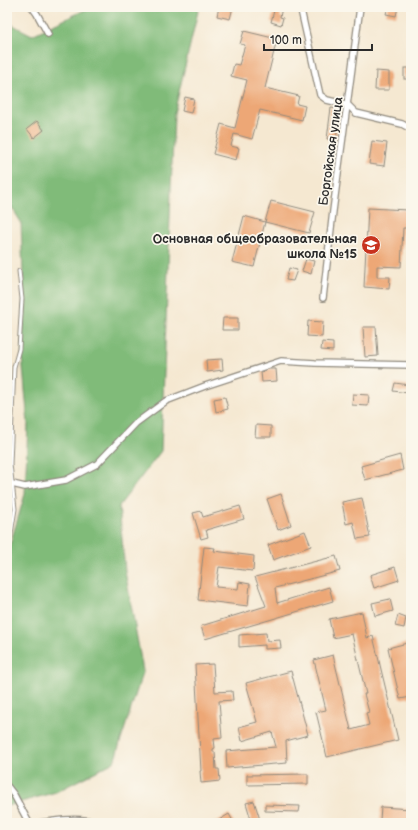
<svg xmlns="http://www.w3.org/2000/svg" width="418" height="830" viewBox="0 0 418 830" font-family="'Balsamiq Sans',sans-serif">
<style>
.forest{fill:#80bb79;stroke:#567352}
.building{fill:#eda776}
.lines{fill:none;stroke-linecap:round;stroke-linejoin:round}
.service-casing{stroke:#908a7e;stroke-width:5}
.minor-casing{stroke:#908a7e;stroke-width:8}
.service{stroke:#fff;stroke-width:3}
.minor{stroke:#fff;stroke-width:5.5}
.labels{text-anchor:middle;stroke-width:3.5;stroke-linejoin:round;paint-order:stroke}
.street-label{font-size:13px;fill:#2b2b2b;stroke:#fbf7ec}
.poi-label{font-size:13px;font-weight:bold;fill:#2b2b2b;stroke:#fbf7ec;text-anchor:end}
</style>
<rect width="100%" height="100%" fill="#fbf7ec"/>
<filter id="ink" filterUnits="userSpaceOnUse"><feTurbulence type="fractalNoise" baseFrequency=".025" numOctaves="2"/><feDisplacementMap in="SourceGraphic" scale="8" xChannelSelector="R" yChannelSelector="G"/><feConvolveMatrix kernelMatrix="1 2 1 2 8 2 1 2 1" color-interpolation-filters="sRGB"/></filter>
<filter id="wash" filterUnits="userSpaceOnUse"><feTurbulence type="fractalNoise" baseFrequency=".012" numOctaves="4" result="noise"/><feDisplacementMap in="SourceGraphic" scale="16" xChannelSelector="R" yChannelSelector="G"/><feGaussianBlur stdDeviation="0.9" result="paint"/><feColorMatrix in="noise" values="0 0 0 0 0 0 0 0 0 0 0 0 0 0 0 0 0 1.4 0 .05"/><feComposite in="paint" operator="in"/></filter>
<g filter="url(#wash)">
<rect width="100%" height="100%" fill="#f5e8d1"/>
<polygon class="forest" points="91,7 199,7 174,113 161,451 119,506 125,571 143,671 114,762 56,792 7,806 7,555 25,494 28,424 22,356 24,301 21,222 7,200 7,22 32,35"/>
<g id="blocks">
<g class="building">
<polygon points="219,7 233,7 230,19 217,16"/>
<polygon points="275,7 282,7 280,17 283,18 281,25 271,22"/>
<polygon points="388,7 398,7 396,16 386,14"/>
<polygon points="244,31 277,39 265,88 299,96 297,104 305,106 302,120 260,110 252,139 234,134 231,146 239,148 236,160 213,154 221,124 235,128 247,80 231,76 234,64 239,65 245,45 240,44"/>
<rect x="404" y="68" width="7" height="11"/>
<polygon points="376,71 389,72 389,90 375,90"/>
<polygon points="185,97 194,99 191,113 182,111"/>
<polygon points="331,108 340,109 336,140 327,139"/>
<polygon points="37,121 44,130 34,138 27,129"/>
<polygon points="372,141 387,143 384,166 369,164"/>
<polygon points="271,201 315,212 309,233 265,222"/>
<polygon points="368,208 408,210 407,228 403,228 401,267 377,266 377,277 390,277 389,289 364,287"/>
<polygon points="244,216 265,222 254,267 232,262"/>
<polygon points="306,259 314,261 311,274 302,271"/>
<polygon points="289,268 297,270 293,281 286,280"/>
<polygon points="223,318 238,318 238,330 222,330"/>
<polygon points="308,321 323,322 322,337 307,336"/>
<polygon points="363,327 376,327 378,356 365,357"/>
<polygon points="322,342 333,343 333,351 321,350"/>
<polygon points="222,359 223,370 207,372 206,360"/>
<polygon points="269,369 276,369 277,381 262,382 261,372"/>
<polygon points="395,383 409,385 408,393 393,391"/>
<polygon points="353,394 369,395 368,406 352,405"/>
<polygon points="225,397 228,409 216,412 214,399"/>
<polygon points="256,425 271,426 271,437 255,437"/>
<polygon points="400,455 403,470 365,480 361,466"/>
<polygon points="281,494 291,525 278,530 267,499"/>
<polygon points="362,498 370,537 357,539 353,522 346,524 342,502"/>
<polygon points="240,506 244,519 206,530 208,537 201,539 193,513 201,511 203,517"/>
<polygon points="305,531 311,546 273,560 268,545"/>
<polygon points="204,547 215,548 214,551 254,556 253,571 252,570 252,571 219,567 216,587 238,589 239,582 250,584 248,606 198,600"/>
<polygon points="336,556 340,571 275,588 277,603 329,587 333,601 205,639 201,626 266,606 255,577"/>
<polygon points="395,567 399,580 374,588 370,575"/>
<polygon points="390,599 393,611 375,616 372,603"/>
<polygon points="362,612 367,638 373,636 398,740 327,757 316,712 326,710 314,660 333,655 351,730 369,725 366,713 369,712 364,694 366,694 352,634 333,638 329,619"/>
<polygon points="398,615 406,618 404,628 395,626"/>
<polygon points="266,633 267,641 280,640 281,648 265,649 265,645 239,647 239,635"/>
<polygon points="411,642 411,697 400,699 388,648"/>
<polygon points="213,664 215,692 232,691 233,700 219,701 222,738 214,739 215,748 213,749 213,752 215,752 216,769 219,769 220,781 201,783 200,771 201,771 195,665"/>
<polygon points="291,671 308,735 286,741 287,763 227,768 226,751 276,747 272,732 242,741 239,727 257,722 246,683"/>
<polygon points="308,774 308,784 247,785 247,775"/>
<polygon points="254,801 256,807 261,823 252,823 246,803"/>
<polygon points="265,805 300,806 299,812 265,811"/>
<polygon points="381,807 411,809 411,822 380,820"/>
<polygon points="229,814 234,823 214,823"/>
</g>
</g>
</g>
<g filter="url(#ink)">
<use href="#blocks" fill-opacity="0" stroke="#908a7e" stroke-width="1"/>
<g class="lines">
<g class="service-casing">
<polyline id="service" points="7,559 15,509 10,464 14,367 19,349 22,299 19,271"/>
</g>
<g class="minor-casing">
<g id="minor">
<polyline points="32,7 37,14 48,34"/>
<polyline points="301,10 320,95 327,100 348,105 356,113 402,124 411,129"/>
<polyline points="323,298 333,211 360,7"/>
<polyline points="12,484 25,487 66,480 97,464 136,423 166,401 205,386 281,361 315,363 411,365"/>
<polyline points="7,786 14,795 29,823"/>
<path d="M40 823C59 820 80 817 99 823"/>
</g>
</g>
<use href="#service" class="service"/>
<use href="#minor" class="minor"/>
</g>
</g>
<defs>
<g id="school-disc" transform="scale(1)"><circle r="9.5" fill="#c8321e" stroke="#fbf7ec"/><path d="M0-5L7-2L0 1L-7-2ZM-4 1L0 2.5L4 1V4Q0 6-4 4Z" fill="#fff"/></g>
</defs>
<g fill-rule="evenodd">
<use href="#school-disc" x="371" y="245"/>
</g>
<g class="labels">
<g class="street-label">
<text transform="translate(330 151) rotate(-82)" y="5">Боргойская улица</text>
</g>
<g class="poi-label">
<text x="357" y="243">Основная общеобразовательная<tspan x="357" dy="15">школа №15</tspan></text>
</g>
</g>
<rect width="418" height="830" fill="none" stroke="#fbf7ec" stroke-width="24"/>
<path d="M264 44v6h108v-6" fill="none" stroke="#2b2b2b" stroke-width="2"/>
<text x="270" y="44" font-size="12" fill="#2b2b2b" stroke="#fbf7ec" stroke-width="3" paint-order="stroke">100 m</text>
</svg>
